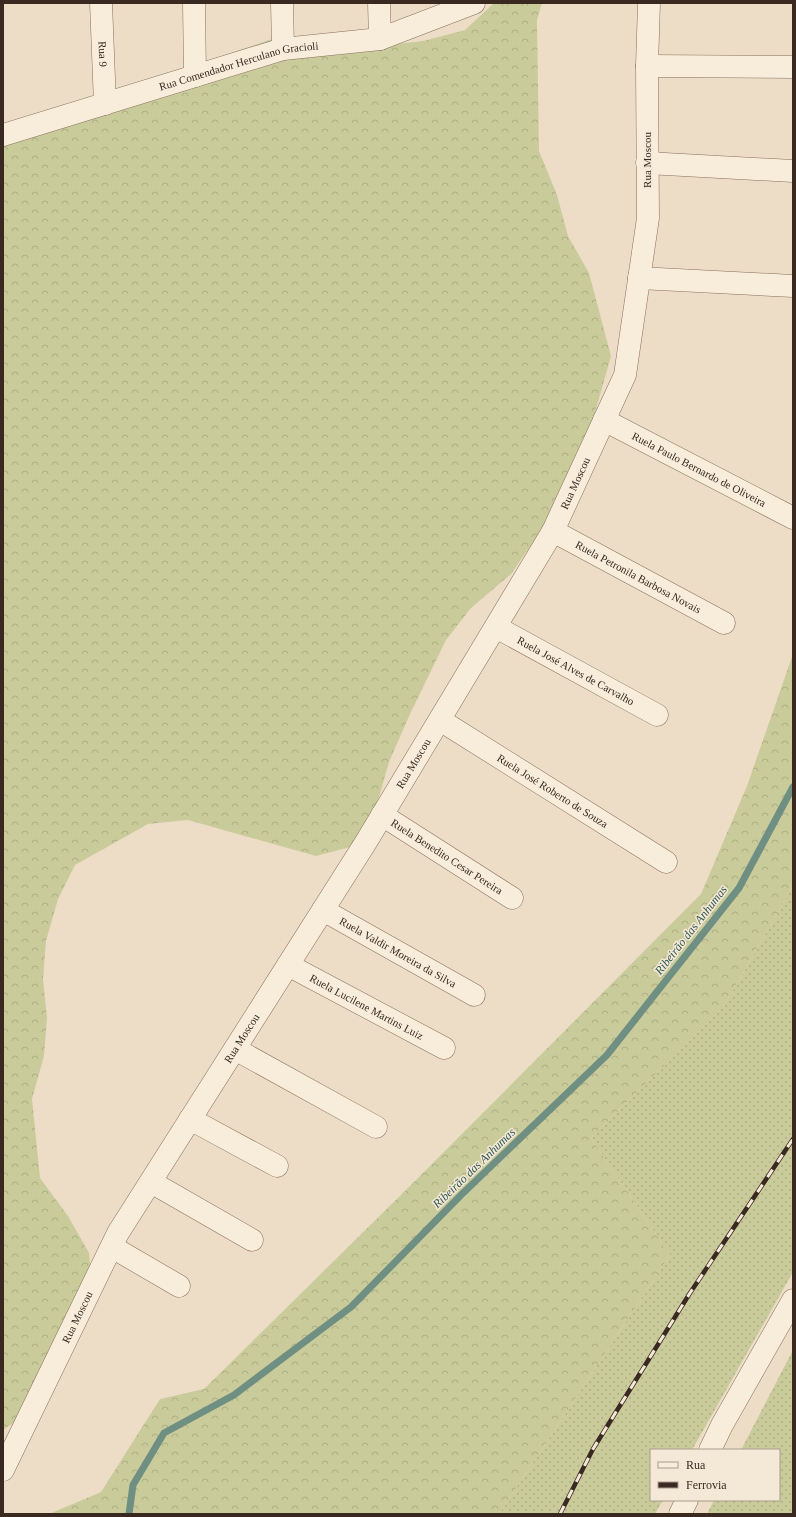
<svg xmlns="http://www.w3.org/2000/svg" width="796" height="1517" viewBox="0 0 796 1517" font-family="'Times New Roman',serif">
<style>
.grass{fill:url(#grass-dots)}
.forest{fill:url(#forest-crowns)}
.lines{fill:none;stroke-linecap:round;stroke-linejoin:round}
.stream{stroke:#6f8f83;stroke-width:7}
.minor-casing{stroke:#886f5d;stroke-width:23}
.minor{stroke:#f8ecda;stroke-width:22}
.rail-casing{stroke:#392920;stroke-width:4.5}
.rail{stroke:#f4e8d6;stroke-width:3;stroke-dasharray:9;stroke-linecap:butt}
.labels{text-anchor:middle;stroke-width:3;stroke-linejoin:round;paint-order:stroke}
.street-label{font-size:11px;fill:#392920;stroke:#f4e8d6}
.water-label{font-size:12px;font-style:italic;fill:#305851;stroke:#f4e8d6}
</style>
<defs>
<pattern id="grass-dots" width="8" height="8" patternUnits="userSpaceOnUse"><rect width="8" height="8" fill="#cacb9b"/><path d="M2 2h.1M6 6h.1" fill="none" stroke="#aeae85" stroke-width="1.8" stroke-linecap="round"/></pattern>
<pattern id="forest-crowns" width="20" height="18" patternUnits="userSpaceOnUse"><rect width="20" height="18" fill="#cacb9b"/><path d="M2 6a3 3 0 1 1 6 0M12 15a3 3 0 1 1 6 0" fill="none" stroke="#aeae85"/></pattern>
</defs>
<rect width="100%" height="100%" fill="#edddc7"/>
<g class="grass">
<polygon points="793,886 793,1272 692,1450 651,1450 651,1500 663,1500 655,1514 499,1514 670,1255 591,1138 724,1006"/>
<polygon points="793,1350 793,1514 707,1514 714,1500 779,1500 779,1450 741,1450"/>
</g>
<g class="forest">
<polygon points="494,3 542,3 537,20 539,151 557,195 568,236 589,273 611,356 579,470 562,503 538,535 511,574 471,608 446,640 410,714 389,762 377,804 358,845 316,856 188,820 148,824 75,865 58,899 46,941 43,979 47,1018 44,1056 32,1099 40,1178 68,1216 89,1253 93,1293 81,1335 28,1413 3,1430 3,130 287,34 344,50 423,41 465,30"/>
<polygon points="793,654 793,886 724,1006 591,1138 670,1255 499,1514 49,1514 101,1492 160,1399 204,1389 409,1187 701,894 747,786"/>
</g>
<g class="lines">
<polyline class="stream" points="129,1514 133,1485 164,1433 234,1395 351,1307 461,1195 607,1055 739,888 793,787"/>
<g class="minor-casing">
<g id="minor">
<path id="s1" d="M101 3 105 104"/>
<polyline points="194,3 195,76"/>
<polyline points="282,3 283,49"/>
<polyline points="379,3 380,39"/>
<polyline points="647,66 793,67"/>
<path id="s2" d="M3 135 283 49 380 39 474 3"/>
<polyline points="647,163 793,171"/>
<polyline points="639,278 793,286"/>
<path id="s3" d="M604 420 793 518"/>
<path id="s4" d="M553 531 724 623"/>
<path id="s5" d="M496 627 657 715"/>
<path id="s6" d="M440 720 666 862"/>
<path id="s7" d="M382 815 512 898"/>
<path id="s8" d="M323 910 474 995"/>
<path id="s9" d="M288 965 444 1048"/>
<polyline points="235,1049 376,1127"/>
<polyline points="190,1119 277,1166"/>
<polyline points="151,1182 252,1240"/>
<polyline points="112,1247 179,1286"/>
<polyline points="710,1450 722,1425 793,1300"/>
<path id="s10" d="M3 1470 118 1233 366 842 553 531 625 375 648 218 647 66 649 3"/>
<polyline points="680,1514 687,1500"/>
</g>
</g>
<use href="#minor" class="minor"/>
<g class="rail-casing">
<polyline id="rail" points="560,1514 593,1449 690,1293 793,1139"/>
</g>
<use href="#rail" class="rail"/>
</g>
<g class="labels">
<g class="street-label">
<text dy="4" stroke="none"><textPath href="#s1" startOffset="51">Rua 9</textPath></text>
<text dy="4" stroke="none"><textPath href="#s2" startOffset="246">Rua Comendador Herculano Gracioli</textPath></text>
<text transform="translate(647 160) rotate(-90)" y="4">Rua Moscou</text>
<text dy="4" stroke="none"><textPath href="#s3" startOffset="107">Ruela Paulo Bernardo de Oliveira</textPath></text>
<text dy="4" stroke="none"><textPath href="#s10" startOffset="1142">Rua Moscou</textPath></text>
<text dy="4" stroke="none"><textPath href="#s4" startOffset="97">Ruela Petronila Barbosa Novais</textPath></text>
<text dy="4" stroke="none"><textPath href="#s5" startOffset="91">Ruela José Alves de Carvalho</textPath></text>
<text dy="4" stroke="none"><textPath href="#s10" startOffset="818">Rua Moscou</textPath></text>
<text dy="4" stroke="none"><textPath href="#s6" startOffset="133">Ruela José Roberto de Souza</textPath></text>
<text dy="4" stroke="none"><textPath href="#s7" startOffset="77">Ruela Benedito Cesar Pereira</textPath></text>
<text dy="4" stroke="none"><textPath href="#s8" startOffset="86">Ruela Valdir Moreira da Silva</textPath></text>
<text dy="4" stroke="none"><textPath href="#s9" startOffset="89">Ruela Lucilene Martins Luiz</textPath></text>
<text dy="4" stroke="none"><textPath href="#s10" startOffset="494">Rua Moscou</textPath></text>
<text dy="4" stroke="none"><textPath href="#s10" startOffset="170">Rua Moscou</textPath></text>
</g>
<g class="water-label">
<text transform="translate(691 930) rotate(-52)" y="4">Ribeirão das Anhumas</text>
<text transform="translate(474 1168) rotate(-44)" y="4">Ribeirão das Anhumas</text>
</g>
</g>
<rect width="796" height="1517" fill="none" stroke="#392920" stroke-width="8"/>
<rect x="650" y="1449" width="130" height="52" fill="#f4e8d6" stroke="#a99c8d"/>
<rect x="658" y="1462" width="20" height="6" fill="#f8ecda" stroke="#a99c8d"/>
<text x="686" y="1469" font-size="12" fill="#392920">Rua</text>
<rect x="658" y="1482" width="20" height="6" fill="#392920" stroke="#a99c8d"/>
<text x="686" y="1489" font-size="12" fill="#392920">Ferrovia</text>
</svg>
